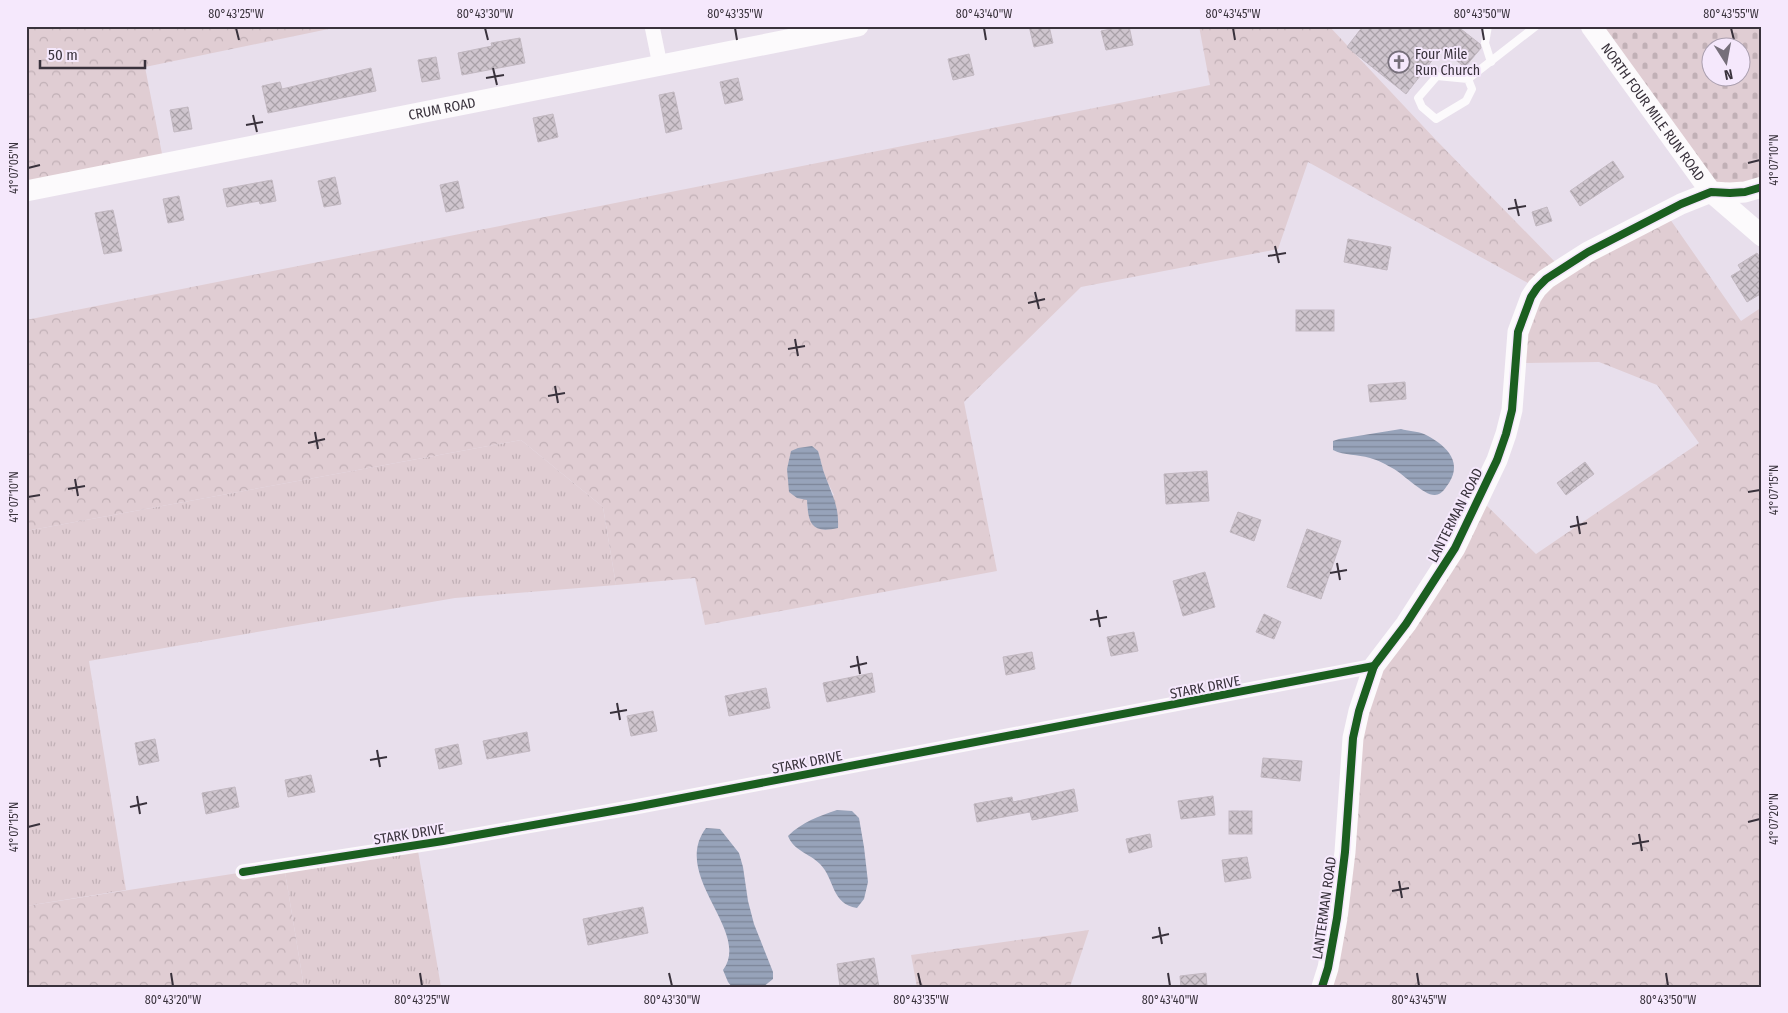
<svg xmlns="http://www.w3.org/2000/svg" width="1788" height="1013" viewBox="0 0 1788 1013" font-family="'Fira Sans Condensed',sans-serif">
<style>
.grass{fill:url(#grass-tufts)}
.forest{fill:url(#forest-crowns);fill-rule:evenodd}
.cemetery{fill:url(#cemetery-stones);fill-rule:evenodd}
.water{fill:url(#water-rules)}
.building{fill:url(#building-cross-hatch);stroke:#c2b8c1}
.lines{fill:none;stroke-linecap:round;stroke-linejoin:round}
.lane{stroke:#fcfafc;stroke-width:8}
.street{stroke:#fcfafc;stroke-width:15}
.secondary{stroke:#fcfafc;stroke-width:21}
.cycleway-casing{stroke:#f5e8fc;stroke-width:11}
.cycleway{stroke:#1b5e20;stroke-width:8}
.ticks{fill:none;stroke:#39323c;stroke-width:2}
.labels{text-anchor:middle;stroke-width:4;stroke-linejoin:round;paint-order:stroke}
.poi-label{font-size:14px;fill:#39323c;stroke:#f5e8fc;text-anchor:start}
.street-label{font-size:14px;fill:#39323c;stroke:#f5e8fc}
.neatline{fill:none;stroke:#39323c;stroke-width:2}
.ticks-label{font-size:12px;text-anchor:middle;fill:#39323c}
</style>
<defs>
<pattern id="grass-tufts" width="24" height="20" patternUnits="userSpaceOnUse" patternTransform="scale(1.25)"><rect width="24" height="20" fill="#e0cdd3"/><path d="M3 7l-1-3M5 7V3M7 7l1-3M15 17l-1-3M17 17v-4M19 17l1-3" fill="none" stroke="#c1b0b6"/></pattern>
<pattern id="forest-crowns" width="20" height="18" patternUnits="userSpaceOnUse" patternTransform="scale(1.25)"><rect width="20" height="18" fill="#e0cdd3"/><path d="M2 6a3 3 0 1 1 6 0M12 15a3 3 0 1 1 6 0" fill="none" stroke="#c1b0b6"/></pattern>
<pattern id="cemetery-stones" width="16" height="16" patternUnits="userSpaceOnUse" patternTransform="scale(1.25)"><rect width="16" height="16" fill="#e0cdd3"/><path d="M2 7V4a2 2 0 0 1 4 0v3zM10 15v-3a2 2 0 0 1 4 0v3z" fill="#c1b0b6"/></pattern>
<pattern id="water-rules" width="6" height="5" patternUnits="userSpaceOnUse" patternTransform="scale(1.25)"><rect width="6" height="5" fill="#97a3ba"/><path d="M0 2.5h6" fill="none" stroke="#7c8598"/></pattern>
<pattern id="building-cross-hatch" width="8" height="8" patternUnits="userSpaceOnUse" patternTransform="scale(1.25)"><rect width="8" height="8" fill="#cfc5ce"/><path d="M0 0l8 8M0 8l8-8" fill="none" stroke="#a9a1a8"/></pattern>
</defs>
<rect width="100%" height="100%" fill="#e8dfec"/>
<g class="grass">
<polygon points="521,440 603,507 616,585 455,598 89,661 126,890 26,906 26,531"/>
<polygon points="417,845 441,987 304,987 284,866"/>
</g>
<g class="forest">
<polygon points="26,26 343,26 145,67 164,164 26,191"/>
<path d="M1199 26H1329L1436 140 1561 268 1665 212 1741 321 1759 309 1762 312V987H1322L1359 711 1479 498 1536 554 1699 443 1657 385 1599 362 1516 363 1537 288 1308 162 1278 249 1081 287 964 402 997 571 705 625 695 578 616 585 603 507 521 440 26 531V320L1210 85ZM818 451 825 477 834 495 807 510V500Z"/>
<polygon points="284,866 304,987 26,987 26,906"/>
<polygon points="1089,930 1070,987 917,987 911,955"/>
</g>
<path class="cemetery" d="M1591 26H1762V187L1711 192ZM1710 48H1740V78H1710Z"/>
<g class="water">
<path d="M1401 429C1408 431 1417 431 1424 434 1443 443 1464 460 1449 483 1445 488 1443 494 1435 495 1425 496 1404 475 1394 469 1387 465 1378 460 1370 458 1357 454 1345 456 1333 450V441L1339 439Z"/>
<path d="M812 446 818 451C821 460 822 469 826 478 833 497 839 507 838 528 812 534 808 524 807 500L797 498 789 492 787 469 791 451 798 448Z"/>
<path d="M837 810 852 811 859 818 864 847 868 882 864 899 857 908C831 904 835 879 820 864 809 853 794 851 788 836 802 822 819 816 837 810Z"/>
<path d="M706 828 720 829 739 853 743 867 748 901 754 924 773 972V979L763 987H732L728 982 723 970C752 931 670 876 706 828Z"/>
</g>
<g class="building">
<polygon points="1029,26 1049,26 1053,43 1034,47"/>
<polygon points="1125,26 1129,26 1133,45 1106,50 1101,31"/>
<polygon points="1363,26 1457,26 1480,44 1481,48 1465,67 1441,49 1406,94 1347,47"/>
<polygon points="520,38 525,63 462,75 458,53 492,46 491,43"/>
<polygon points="969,54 974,75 953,80 948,59"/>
<polygon points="436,57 440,79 422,82 418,60"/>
<polygon points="371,68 376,91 268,113 262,86 280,82 282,89"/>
<polygon points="738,78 743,100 725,104 720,82"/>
<polygon points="674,92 682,129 666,133 659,95"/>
<polygon points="188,107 192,129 174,132 170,110"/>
<polygon points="553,114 558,137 538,142 533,118"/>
<polygon points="1613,161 1624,177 1580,206 1570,191"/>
<polygon points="335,177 341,204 324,207 318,181"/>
<polygon points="272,180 276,201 260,204 259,201 227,207 223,189"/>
<polygon points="458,181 464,208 446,212 440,185"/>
<polygon points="179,196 184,220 168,223 163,199"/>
<polygon points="1547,207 1552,221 1536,226 1532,212"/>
<polygon points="113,210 122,251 104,254 95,213"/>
<polygon points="1348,239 1391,247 1387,270 1344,262"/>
<polygon points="1757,253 1762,260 1762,293 1747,302 1731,276 1741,270 1738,265"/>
<rect x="1296" y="310" width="38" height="21"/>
<polygon points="1405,382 1406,399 1370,402 1368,385"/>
<polygon points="1585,462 1594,474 1566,495 1557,483"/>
<polygon points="1207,471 1209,501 1166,504 1164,474"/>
<polygon points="1238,512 1261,520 1254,541 1230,532"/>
<polygon points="1307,529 1341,541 1321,599 1287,587"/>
<polygon points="1205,572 1215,607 1183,616 1173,581"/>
<polygon points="1264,614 1281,622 1274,639 1256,632"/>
<polygon points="1134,632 1138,651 1111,656 1107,637"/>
<polygon points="1032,652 1035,669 1006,675 1003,657"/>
<polygon points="872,673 875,692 827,702 823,683"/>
<polygon points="766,688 770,708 729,716 725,696"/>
<polygon points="653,711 657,731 631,736 627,716"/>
<polygon points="527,732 530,751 487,759 483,741"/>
<polygon points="155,739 159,761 139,765 135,743"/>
<polygon points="458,744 462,764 439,769 435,749"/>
<polygon points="1263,758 1302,761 1300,781 1261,777"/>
<polygon points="311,775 315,792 288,797 285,780"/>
<polygon points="235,787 239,807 206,814 202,793"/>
<polygon points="1074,789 1078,811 1032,820 1030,812 977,822 974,804 1012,797 1013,802"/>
<polygon points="1213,796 1215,815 1181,819 1178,801"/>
<rect x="1229" y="811" width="23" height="23"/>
<polygon points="1150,834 1152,847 1129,853 1126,839"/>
<polygon points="1247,857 1251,878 1225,882 1222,860"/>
<polygon points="643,907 648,933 588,945 583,919"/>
<polygon points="874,958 879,987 840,987 837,964"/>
<polygon points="1206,973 1207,987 1181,987 1180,976"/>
</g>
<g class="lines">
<g class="lane">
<polyline points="1488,26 1485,43 1491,62"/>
<polyline points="1468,79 1472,89 1466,101 1436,119 1422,107 1418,98 1437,76 1468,79 1536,26"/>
</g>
<g class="street">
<polyline points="652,26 660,65"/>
<polyline points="243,872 443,841 635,807 1374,666"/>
</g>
<g class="secondary">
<path id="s1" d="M1591 26 1711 192 1762 236"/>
<path id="s2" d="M26 191 858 26"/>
<polyline points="1322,987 1328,968 1337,918 1345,852 1353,738 1359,711 1374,666 1406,624 1455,548 1497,460 1506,434 1512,410 1518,332 1531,297 1537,288 1546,279 1588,252 1681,204 1711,192 1730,193 1745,192 1762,187"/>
</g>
<g class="cycleway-casing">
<g id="cycleway">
<polyline points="243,872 443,841 635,807 1374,666"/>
<polyline points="1322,987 1328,968 1337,918 1345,852 1353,738 1359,711 1374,666 1406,624 1455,548 1497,460 1506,434 1512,410 1518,332 1531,297 1537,288 1546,279 1588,252 1681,204 1711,192 1730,193 1745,192 1762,187"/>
</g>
</g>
<use href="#cycleway" class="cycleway"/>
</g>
<path class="ticks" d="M236 28 239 40M485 28 488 40M735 28 737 40M984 28 986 40M1233 28 1235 40M1482 28 1484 40M1731 28 1734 40M493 68 497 85M486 78 504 75M253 115 257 132M246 125 263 122M1748 163 1760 160M28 168 40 165M1515 199 1519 216M1508 209 1526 206M1275 246 1279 263M1268 256 1286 253M1035 292 1039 309M1028 303 1045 299M795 339 798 356M788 349 805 346M555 386 558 403M548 396 565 393M315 432 318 449M308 443 325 439M75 479 78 496M68 489 85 486M1748 492 1760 490M28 497 40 495M1577 516 1580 534M1570 527 1587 523M1337 563 1340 580M1330 573 1347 570M1097 610 1100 627M1090 620 1107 617M857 656 860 674M850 667 867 663M617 703 620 720M610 713 627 710M377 750 380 767M370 760 387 757M137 796 140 814M130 807 147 803M1748 822 1760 819M28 827 40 824M1639 834 1642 851M1632 844 1649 841M1399 881 1402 898M1392 891 1409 888M1159 927 1162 944M1152 938 1169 934M171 973 173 986M420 973 422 986M669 973 672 986M918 973 921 986M1168 973 1170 986M1417 973 1419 986M1666 973 1668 986"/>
<defs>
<g id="church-ring" transform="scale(1.125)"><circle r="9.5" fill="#f5e8fc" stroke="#766f7a" stroke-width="1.5"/><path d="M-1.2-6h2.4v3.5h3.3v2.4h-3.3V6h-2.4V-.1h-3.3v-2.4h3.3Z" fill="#766f7a"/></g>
</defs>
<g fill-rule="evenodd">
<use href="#church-ring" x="1399" y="62"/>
</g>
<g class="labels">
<g class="poi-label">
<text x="1415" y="59">Four Mile<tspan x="1415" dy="16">Run Church</tspan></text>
</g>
<g class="street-label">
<text dy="5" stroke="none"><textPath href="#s2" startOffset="424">CRUM ROAD</textPath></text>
<text dy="5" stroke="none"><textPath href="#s1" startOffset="106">NORTH FOUR MILE RUN ROAD</textPath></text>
<text transform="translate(1455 515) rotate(-63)" y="5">LANTERMAN ROAD</text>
<text transform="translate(1205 687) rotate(-11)" y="5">STARK DRIVE</text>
<text transform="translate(807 762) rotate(-11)" y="5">STARK DRIVE</text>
<text transform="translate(409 834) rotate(-9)" y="5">STARK DRIVE</text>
<text transform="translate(1324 908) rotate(-82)" y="5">LANTERMAN ROAD</text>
</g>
</g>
<rect width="1788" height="1013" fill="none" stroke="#f5e8fc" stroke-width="55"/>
<g transform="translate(1726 62) rotate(169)"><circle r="24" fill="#f5e8fc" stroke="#aa9faf"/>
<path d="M0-4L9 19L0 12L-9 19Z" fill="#766f7a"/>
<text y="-8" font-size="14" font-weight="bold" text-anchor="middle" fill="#39323c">N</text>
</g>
<path d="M40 60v8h105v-8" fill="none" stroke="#39323c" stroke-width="2.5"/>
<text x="48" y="60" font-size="15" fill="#39323c" stroke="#f5e8fc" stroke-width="4" paint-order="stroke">50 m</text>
<rect x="28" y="28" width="1732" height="958" class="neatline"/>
<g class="ticks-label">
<text x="236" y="18">80°43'25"W</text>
<text x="485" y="18">80°43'30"W</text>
<text x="735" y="18">80°43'35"W</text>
<text x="984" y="18">80°43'40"W</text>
<text x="1233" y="18">80°43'45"W</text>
<text x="1482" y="18">80°43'50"W</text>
<text x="1731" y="18">80°43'55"W</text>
<text transform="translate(1774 160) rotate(-90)" y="4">41°07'10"N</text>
<text transform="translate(14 168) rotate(-90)" y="4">41°07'05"N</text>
<text transform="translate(1774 490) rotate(-90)" y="4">41°07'15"N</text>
<text transform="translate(14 497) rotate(-90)" y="4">41°07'10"N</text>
<text transform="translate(1774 819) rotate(-90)" y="4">41°07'20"N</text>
<text transform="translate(14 827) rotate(-90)" y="4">41°07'15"N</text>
<text x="173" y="1004">80°43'20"W</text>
<text x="422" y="1004">80°43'25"W</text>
<text x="672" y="1004">80°43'30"W</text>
<text x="921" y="1004">80°43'35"W</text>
<text x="1170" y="1004">80°43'40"W</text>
<text x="1419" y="1004">80°43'45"W</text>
<text x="1668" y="1004">80°43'50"W</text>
</g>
</svg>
